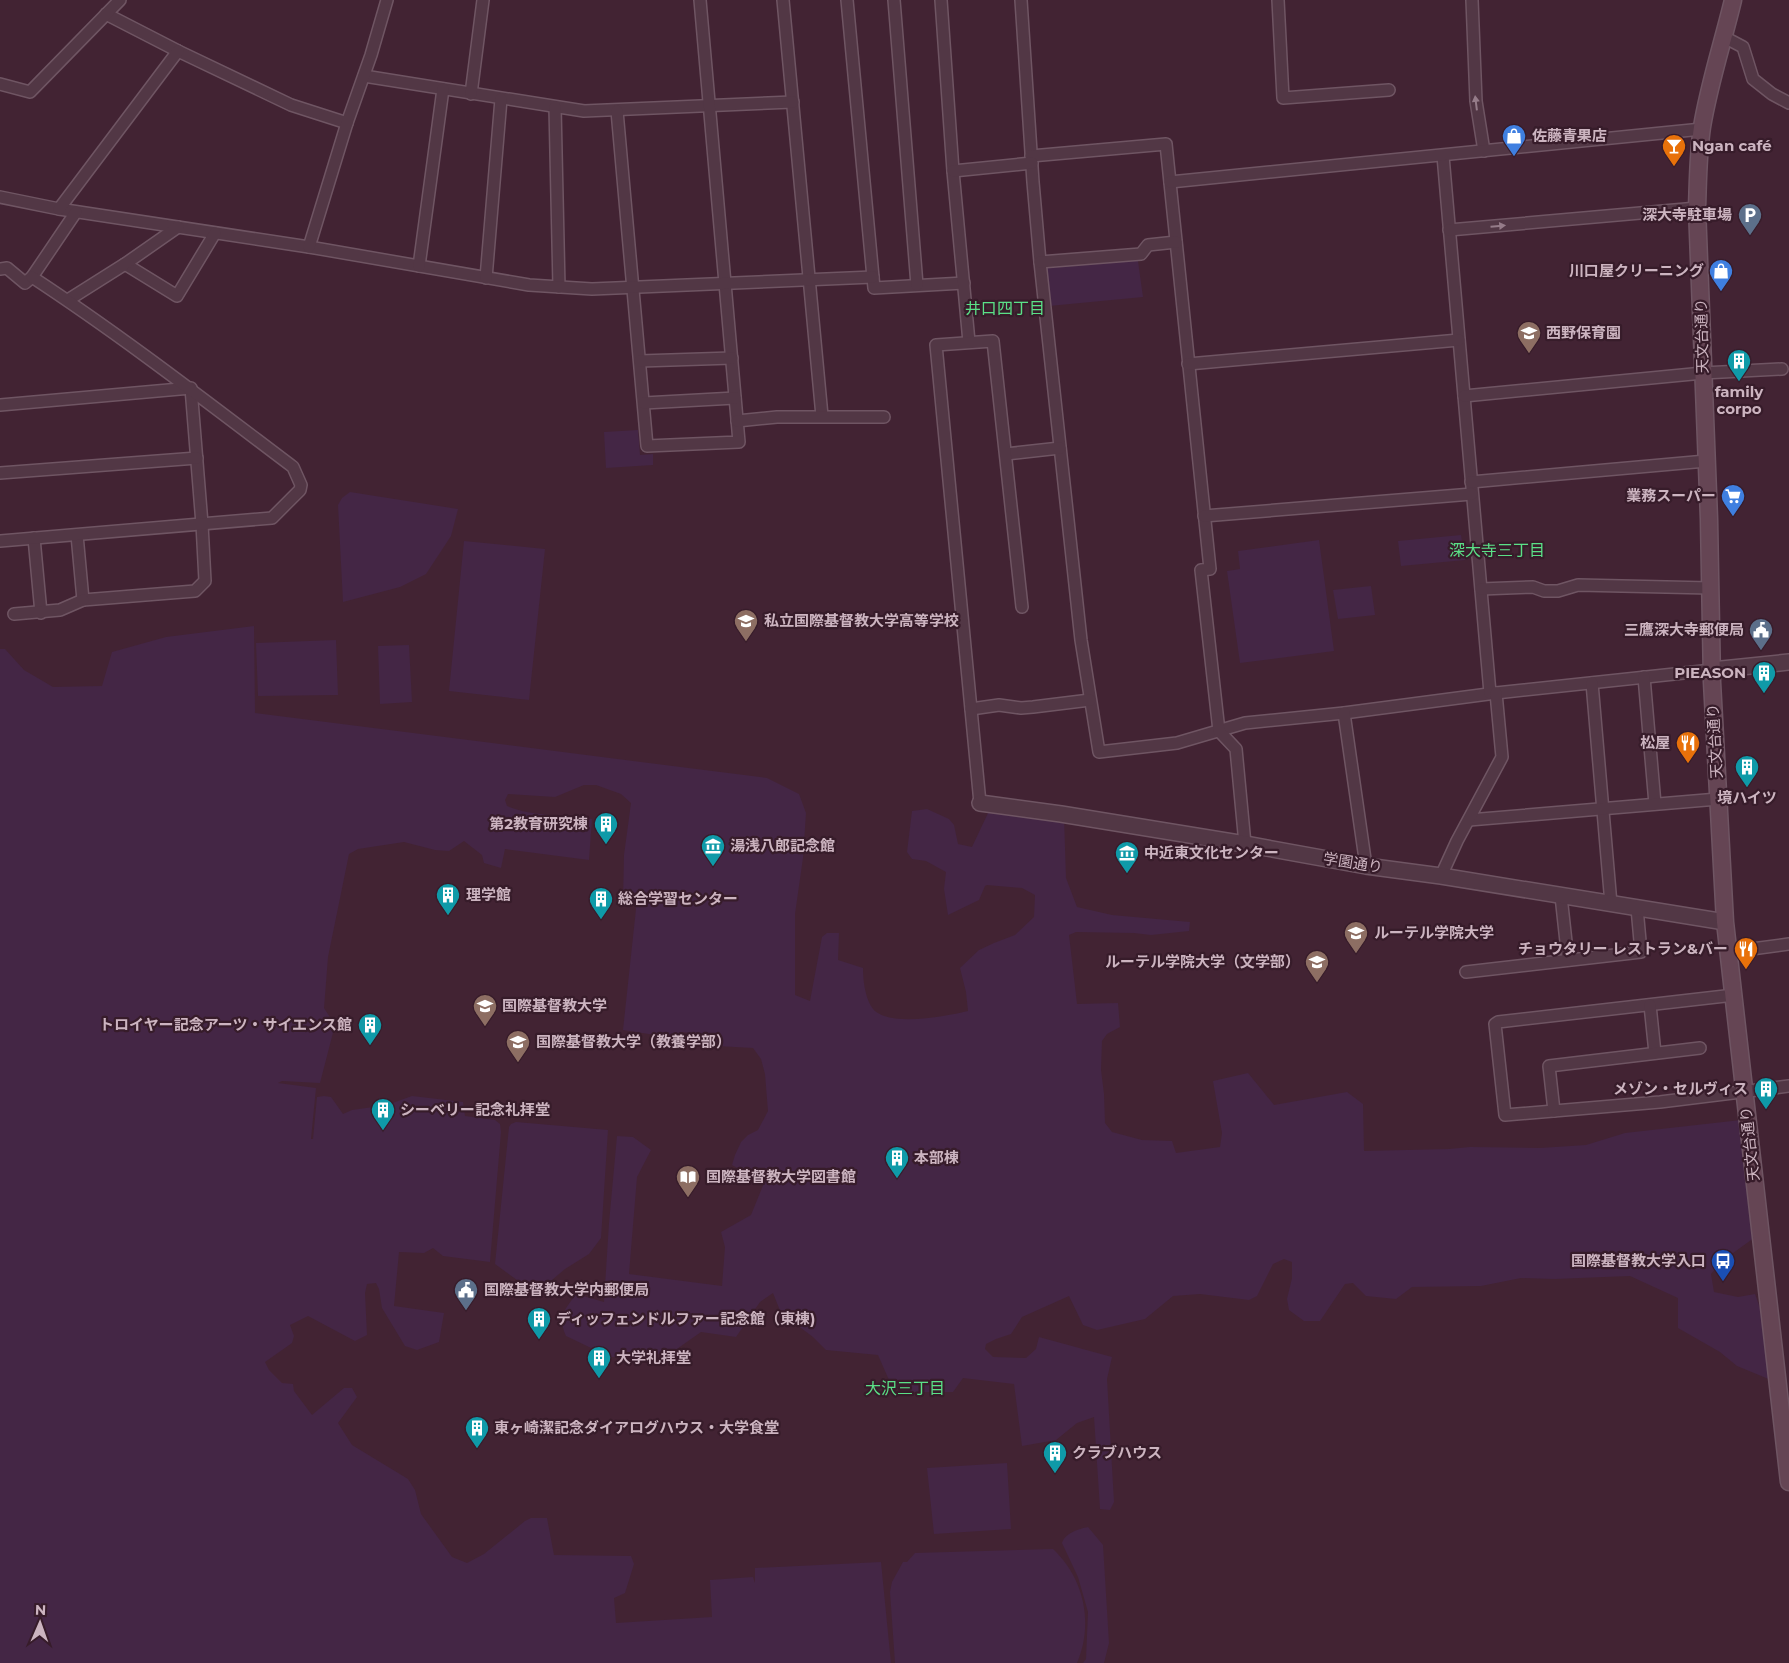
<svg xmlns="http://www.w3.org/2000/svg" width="1789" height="1663" viewBox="0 0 1789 1663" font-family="Montserrat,'Noto Sans JP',sans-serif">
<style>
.green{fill:#442645}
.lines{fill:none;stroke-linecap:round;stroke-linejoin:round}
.minor-casing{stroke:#6f5563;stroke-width:14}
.tertiary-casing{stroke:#6f5563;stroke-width:18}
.secondary-casing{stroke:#6f5563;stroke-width:19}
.minor{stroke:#523745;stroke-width:11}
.tertiary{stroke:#523745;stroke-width:15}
.secondary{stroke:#654554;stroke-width:16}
.oneway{fill:#957c89}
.labels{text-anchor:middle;stroke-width:4.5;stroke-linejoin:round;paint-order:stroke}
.poi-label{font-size:15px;font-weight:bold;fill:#ccb4c0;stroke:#371c2a;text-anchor:start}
.street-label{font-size:15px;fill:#ccb4c0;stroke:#371c2a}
.neighbourhood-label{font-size:16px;fill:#5be087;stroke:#371c2a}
</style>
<rect width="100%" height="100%" fill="#422333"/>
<g class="green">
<polygon points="1137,254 1143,297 1049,306 1046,265"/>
<polygon points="638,430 640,455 653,454 653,465 606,468 604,432"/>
<polygon points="350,492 458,509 451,536 426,574 400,587 343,602 338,505 342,498"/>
<polygon points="1461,535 1465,560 1401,566 1398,541"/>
<polygon points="1319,540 1334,651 1240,663 1227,571 1240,569 1238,551"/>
<polygon points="464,541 545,549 529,700 449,691"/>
<polygon points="1371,586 1375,615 1338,619 1333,590"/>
<path d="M254 626 255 713 767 778 799 794 806 813 803 858 795 914V995L810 1001 822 937 827 933H839L838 960 863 968C863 980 865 996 871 1006 883 1029 947 1016 968 1011L966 992 960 968 979 950 994 943 1015 935 1034 917 1035 895 1022 888 987 885 985 886 979 900 948 915 944 889 946 872 926 861 912 859 907 852 912 811 927 809 949 819 954 825 958 844 972 847 989 811 1064 817 1066 878 1077 907 1112 915 1190 922 1189 931 1151 935 1134 933 1076 932 1069 935 1077 1004 1118 1003 1120 1027 1107 1034 1102 1041 1101 1070 1104 1094 1105 1123 1112 1132 1142 1140 1172 1141 1176 1153 1220 1147 1222 1133 1213 1081 1248 1073 1274 1105 1347 1092 1363 1104 1364 1151 1449 1149 1470 1147 1540 1148 1586 1145 1625 1133 1741 1120 1758 1235 1722 1261 1711 1274 1714 1292 1738 1297 1755 1294 1760 1308 1771 1380 1737 1366 1720 1352 1678 1328V1298L1630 1276 1554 1279 1521 1278 1481 1286 1412 1287 1396 1299 1366 1296 1353 1283 1345 1284 1320 1321H1304L1289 1310 1287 1299 1292 1278V1262L1284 1259 1273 1264 1257 1296 1249 1300 1200 1294 1173 1296 1145 1319 1097 1330 1083 1325 1069 1296 1022 1317 1011 1334 996 1339 986 1344 985 1349 993 1357 1026 1358 1036 1349 1039 1337 1112 1357 1107 1379 1114 1502 1110 1510 1100 1509 1094 1417 1077 1423 1056 1440 1022 1446 1014 1384 963 1378 953 1392H903L889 1380 878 1355 826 1350 813 1337 781 1313 773 1293 760 1302 736 1337 701 1332 674 1351 642 1357H610L566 1336C557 1316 565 1310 576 1294L604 1302 609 1223 617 1136 633 1137 651 1150 637 1177 629 1274 722 1286 725 1247 721 1232 751 1215 764 1183 732 1165 735 1155 741 1142 748 1135 758 1130 768 1111 765 1074 761 1059 753 1048 717 1046 712 1035 682 1032 681 1039 623 1030 636 909 635 903 623 902 624 855 631 803 621 794 596 785H584L555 797 508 794 505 800 507 806C533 817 564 814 592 819L589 860 505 849 501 868 484 863 482 855 464 841 449 851 435 850 404 842 358 849 349 854 328 957 324 1008 335 1025 320 1083 282 1081 278 1083 316 1088 311 1139H313L317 1097 324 1096 331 1097 343 1114 352 1110 387 1105 412 1096 463 1102 465 1116 495 1120 500 1124 501 1132 490 1262 443 1256 433 1248 424 1253 399 1252 394 1306 444 1313 439 1342 417 1350 405 1346 382 1308 379 1289 376 1283 367 1284 365 1293 367 1335 355 1341 308 1316 290 1325 294 1336 292 1343 265 1362 269 1370 282 1383 293 1384 294 1391 312 1415 344 1388H352L357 1397 338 1423 352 1445 408 1479 415 1490 421 1514 452 1557 467 1563 484 1554 525 1521 531 1518H547L554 1555 631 1556 634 1564 625 1593 614 1598 616 1623 712 1617 710 1580 753 1577 755 1583V1568L881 1562 891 1663H0V649H5L24 670 53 687 102 686 112 652 166 637Z"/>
<polygon points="336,640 338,695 258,696 256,643"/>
<polygon points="409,645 412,702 380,704 378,646"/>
<polygon points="516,1122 608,1130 601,1238 589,1254 565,1269 546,1285 536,1288 517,1280 495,1264 509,1127 511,1124"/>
<polygon points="1007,1463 1011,1529 934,1534 927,1468"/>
<path d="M1088 1527 1103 1545 1109 1643 1104 1663H1083L1086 1659 1088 1612 1078 1577 1062 1543C1065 1533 1079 1529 1088 1527Z"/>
<path d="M1053 1549C1084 1578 1094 1623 1077 1663H895L890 1592 892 1582 903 1562H907L915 1553Z"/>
</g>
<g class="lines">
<g class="minor-casing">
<g id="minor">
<polyline points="783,0 822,416"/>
<polyline points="847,0 874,288 964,283"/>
<polyline points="894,0 917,285"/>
<polyline points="941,0 953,171 969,342"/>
<polyline points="1021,0 1033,182 1040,262 1081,640 1099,752 1177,743 1245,723 1344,713 1496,693 1712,670"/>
<polyline points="1278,0 1283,98 1389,90"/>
<polyline points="1472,0 1476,101 1484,151"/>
<polyline points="106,14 178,51 291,105 347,123"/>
<polyline points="1724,37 1743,47 1753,79 1772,94 1789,103"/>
<polyline points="364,76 584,111 793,102"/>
<polyline points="0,84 30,92 120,0"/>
<polyline points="471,94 483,0"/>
<polyline points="555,107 559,287"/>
<polyline points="617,111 647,446 739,442 700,0"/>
<polyline points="1031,156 1166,144 1210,569 1201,570 1219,731 1236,749 1245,844"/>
<polyline points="1443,156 1490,693"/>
<polyline points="953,171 1032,163"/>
<polyline points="1170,182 1702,129"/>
<polyline points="0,197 59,209 309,247 529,285 592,289 873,277"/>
<polyline points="59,209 178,51"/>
<polyline points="1449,230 1697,208"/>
<polyline points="309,247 347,123 371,55 387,0"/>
<polyline points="1040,262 1141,254 1148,245 1176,242"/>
<polyline points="125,264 177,296 215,233"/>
<polyline points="419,266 443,89"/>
<polyline points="0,269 7,268 25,283 32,277 76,212"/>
<polyline points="486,278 501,99"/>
<polyline points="68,300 125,264 178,227"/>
<polyline points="640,361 732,358"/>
<polyline points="1188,364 1459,340"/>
<polyline points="1464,396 1703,373 1782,369"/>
<polyline points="644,403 735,398"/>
<polyline points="0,405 191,388 202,524 205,581 195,591 83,600 77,535"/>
<polyline points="737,421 777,417 884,417"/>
<polyline points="1006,454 1060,448"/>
<polyline points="0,473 197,458"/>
<polyline points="1471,482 1706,461"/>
<polyline points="1204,516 1472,494"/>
<polyline points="34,538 41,613"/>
<path d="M0 541 272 518 300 490 301 485 293 467C207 402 122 336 32 277"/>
<polyline points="1481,589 1533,587 1544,591 1558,591 1578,585 1710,588"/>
<polyline points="14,614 60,610 83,600"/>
<polyline points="1644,677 1655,804"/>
<polyline points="1592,683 1611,904"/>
<polyline points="971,709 999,705 1021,708 1033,707 1090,700"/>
<polyline points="1344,713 1366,866"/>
<polyline points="980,803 936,345 993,341 1022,607"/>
<polyline points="1469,820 1718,799"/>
<polyline points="1441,876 1457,841 1502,757 1496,693"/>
<polyline points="1561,896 1568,960"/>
<polyline points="1729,952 1789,944"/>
<polyline points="1466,972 1641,952 1637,908"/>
<polyline points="1734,995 1498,1022 1495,1024 1505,1115 1660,1102 1789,1086"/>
<polyline points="1650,1005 1655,1053"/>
<polyline points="1554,1111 1549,1066 1700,1048"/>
</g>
</g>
<g class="tertiary-casing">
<g id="tertiary">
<polyline points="1712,670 1789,662"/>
<polyline points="980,803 1061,814 1245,844 1366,866 1441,876 1725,922"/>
</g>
</g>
<g class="secondary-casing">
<path id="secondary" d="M1733 0C1723 42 1709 84 1702 127 1698 154 1698 181 1697 208L1709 519 1712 682 1725 922 1789 1482"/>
</g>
<use href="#minor" class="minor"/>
<use href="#tertiary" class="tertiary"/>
<use href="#secondary" class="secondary"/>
</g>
<defs><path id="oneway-solid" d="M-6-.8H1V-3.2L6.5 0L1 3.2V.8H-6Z" transform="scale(1.25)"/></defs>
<g class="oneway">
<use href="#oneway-solid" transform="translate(1476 103) rotate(-97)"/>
<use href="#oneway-solid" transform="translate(1498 226) rotate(-5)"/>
</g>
<defs>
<g id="shop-pin" transform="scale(1.25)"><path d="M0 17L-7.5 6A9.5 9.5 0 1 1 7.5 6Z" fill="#3f7fe0" stroke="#371c2a"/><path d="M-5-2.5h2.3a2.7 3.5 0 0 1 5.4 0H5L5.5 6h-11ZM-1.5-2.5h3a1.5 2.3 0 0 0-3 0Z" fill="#fff"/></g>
<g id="bar-pin" transform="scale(1.25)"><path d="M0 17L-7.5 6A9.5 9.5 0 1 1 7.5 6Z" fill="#e8710a" stroke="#371c2a"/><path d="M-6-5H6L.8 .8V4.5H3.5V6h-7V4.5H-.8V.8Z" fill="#fff"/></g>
<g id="parking-pin" transform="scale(1.25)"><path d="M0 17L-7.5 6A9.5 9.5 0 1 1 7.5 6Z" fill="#5c6f8a" stroke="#371c2a"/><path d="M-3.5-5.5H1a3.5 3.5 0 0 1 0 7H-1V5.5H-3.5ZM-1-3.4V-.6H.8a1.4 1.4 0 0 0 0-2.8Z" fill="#fff"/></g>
<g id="school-pin" transform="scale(1.25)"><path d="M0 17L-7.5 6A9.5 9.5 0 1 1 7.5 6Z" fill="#8d6e63" stroke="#371c2a"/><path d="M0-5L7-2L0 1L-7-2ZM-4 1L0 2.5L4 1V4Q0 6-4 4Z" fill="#fff"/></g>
<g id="building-pin" transform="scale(1.25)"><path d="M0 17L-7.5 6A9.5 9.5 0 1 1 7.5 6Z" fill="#0f9aa8" stroke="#371c2a"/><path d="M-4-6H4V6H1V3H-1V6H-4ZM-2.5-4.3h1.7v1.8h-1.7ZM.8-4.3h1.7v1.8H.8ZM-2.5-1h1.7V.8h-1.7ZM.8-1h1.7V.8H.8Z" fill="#fff"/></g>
<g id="supermarket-pin" transform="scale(1.25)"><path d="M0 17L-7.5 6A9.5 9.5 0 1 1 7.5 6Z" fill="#3f7fe0" stroke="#371c2a"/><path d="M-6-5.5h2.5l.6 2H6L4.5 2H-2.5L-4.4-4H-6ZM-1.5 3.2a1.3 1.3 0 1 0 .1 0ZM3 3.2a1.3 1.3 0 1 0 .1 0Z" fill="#fff"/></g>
<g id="civic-pin" transform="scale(1.25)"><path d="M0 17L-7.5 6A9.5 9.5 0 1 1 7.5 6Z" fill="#5c6f8a" stroke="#371c2a"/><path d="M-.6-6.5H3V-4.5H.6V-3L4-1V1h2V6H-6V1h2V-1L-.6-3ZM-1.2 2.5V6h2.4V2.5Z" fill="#fff"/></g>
<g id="restaurant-pin" transform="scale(1.25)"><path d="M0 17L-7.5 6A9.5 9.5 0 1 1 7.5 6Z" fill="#e8710a" stroke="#371c2a"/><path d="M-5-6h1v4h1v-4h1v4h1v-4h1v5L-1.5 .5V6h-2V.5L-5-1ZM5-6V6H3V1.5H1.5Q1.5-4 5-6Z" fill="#fff"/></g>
<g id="museum-pin" transform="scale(1.25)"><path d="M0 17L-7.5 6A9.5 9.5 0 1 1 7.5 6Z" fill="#0f9aa8" stroke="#371c2a"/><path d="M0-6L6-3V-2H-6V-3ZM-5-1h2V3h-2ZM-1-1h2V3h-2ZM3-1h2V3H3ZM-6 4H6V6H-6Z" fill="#fff"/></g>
<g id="university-pin" transform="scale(1.25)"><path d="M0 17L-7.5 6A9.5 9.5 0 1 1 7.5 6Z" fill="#8d6e63" stroke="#371c2a"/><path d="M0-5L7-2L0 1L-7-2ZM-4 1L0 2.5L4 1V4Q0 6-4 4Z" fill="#fff"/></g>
<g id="library-pin" transform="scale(1.25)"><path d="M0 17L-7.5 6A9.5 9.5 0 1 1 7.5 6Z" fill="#8d6e63" stroke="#371c2a"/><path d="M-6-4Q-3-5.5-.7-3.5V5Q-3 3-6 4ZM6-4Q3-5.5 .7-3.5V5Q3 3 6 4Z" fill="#fff"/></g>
<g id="bus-pin" transform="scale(1.25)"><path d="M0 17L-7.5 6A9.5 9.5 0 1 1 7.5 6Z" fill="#1a4fb4" stroke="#371c2a"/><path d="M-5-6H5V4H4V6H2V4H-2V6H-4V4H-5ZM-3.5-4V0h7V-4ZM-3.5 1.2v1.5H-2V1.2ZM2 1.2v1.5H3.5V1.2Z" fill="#fff"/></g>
</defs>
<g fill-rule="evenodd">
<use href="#shop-pin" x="1514" y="136"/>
<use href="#bar-pin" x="1674" y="146"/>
<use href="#parking-pin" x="1750" y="215"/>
<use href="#shop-pin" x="1721" y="271"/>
<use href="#school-pin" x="1529" y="333"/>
<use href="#building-pin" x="1739" y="361"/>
<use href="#supermarket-pin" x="1733" y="496"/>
<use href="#school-pin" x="746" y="621"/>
<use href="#civic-pin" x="1761" y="630"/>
<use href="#building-pin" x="1764" y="673"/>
<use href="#restaurant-pin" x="1688" y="743"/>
<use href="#building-pin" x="1747" y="767"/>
<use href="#building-pin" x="606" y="824"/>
<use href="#museum-pin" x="713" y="846"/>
<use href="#museum-pin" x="1127" y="853"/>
<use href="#building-pin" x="448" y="895"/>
<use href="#building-pin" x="601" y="899"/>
<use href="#university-pin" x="1356" y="933"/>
<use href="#restaurant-pin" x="1746" y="949"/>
<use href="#university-pin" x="1317" y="962"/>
<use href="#university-pin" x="485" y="1006"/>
<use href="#building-pin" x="370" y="1025"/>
<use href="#university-pin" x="518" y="1042"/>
<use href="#building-pin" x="1766" y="1089"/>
<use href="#building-pin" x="383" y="1110"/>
<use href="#building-pin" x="897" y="1158"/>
<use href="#library-pin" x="688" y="1177"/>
<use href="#bus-pin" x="1723" y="1261"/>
<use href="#civic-pin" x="466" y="1290"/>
<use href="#building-pin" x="539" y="1319"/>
<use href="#building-pin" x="599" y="1358"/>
<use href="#building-pin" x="477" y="1428"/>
<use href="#building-pin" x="1055" y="1453"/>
</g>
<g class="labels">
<g class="poi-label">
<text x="1532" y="141">佐藤青果店</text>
<text x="1692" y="151">Ngan café</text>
<text x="1732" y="220" text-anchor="end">深大寺駐車場</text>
<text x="1704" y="276" text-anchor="end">川口屋クリーニング</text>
<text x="1546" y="338">西野保育園</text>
<text x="1739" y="397" text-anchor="middle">family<tspan x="1739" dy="17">corpo</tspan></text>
<text x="1716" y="501" text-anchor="end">業務スーパー</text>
<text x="764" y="626">私立国際基督教大学高等学校</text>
<text x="1744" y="635" text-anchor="end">三鷹深大寺郵便局</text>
<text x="1746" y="678" text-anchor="end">PIEASON</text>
<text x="1670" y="748" text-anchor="end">松屋</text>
<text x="1747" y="803" text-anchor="middle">境ハイツ</text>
<text x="588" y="829" text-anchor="end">第2教育研究棟</text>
<text x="730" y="851">湯浅八郎記念館</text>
<text x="1144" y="858">中近東文化センター</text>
<text x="466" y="900">理学館</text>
<text x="618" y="904">総合学習センター</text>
<text x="1374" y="938">ルーテル学院大学</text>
<text x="1728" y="954" text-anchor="end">チョウタリー レストラン&amp;バー</text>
<text x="1300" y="967" text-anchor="end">ルーテル学院大学（文学部）</text>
<text x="502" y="1011">国際基督教大学</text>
<text x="352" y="1030" text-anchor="end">トロイヤー記念アーツ・サイエンス館</text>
<text x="536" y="1047">国際基督教大学（教養学部）</text>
<text x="1748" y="1094" text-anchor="end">メゾン・セルヴィス</text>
<text x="400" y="1115">シーベリー記念礼拝堂</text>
<text x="914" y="1163">本部棟</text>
<text x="706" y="1182">国際基督教大学図書館</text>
<text x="1706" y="1266" text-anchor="end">国際基督教大学入口</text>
<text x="484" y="1295">国際基督教大学内郵便局</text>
<text x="556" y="1324">ディッフェンドルファー記念館（東棟)</text>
<text x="616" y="1363">大学礼拝堂</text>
<text x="494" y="1433">東ヶ崎潔記念ダイアログハウス・大学食堂</text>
<text x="1072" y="1458">クラブハウス</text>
</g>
<g class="street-label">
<text transform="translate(1702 336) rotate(-91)" y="5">天文台通り</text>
<text transform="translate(1715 741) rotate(-93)" y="5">天文台通り</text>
<text transform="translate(1353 863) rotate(9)" y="5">学園通り</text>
<text transform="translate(1750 1144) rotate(-96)" y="5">天文台通り</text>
</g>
<g class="neighbourhood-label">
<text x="1005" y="314">井口四丁目</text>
<text x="1497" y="556">深大寺三丁目</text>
<text x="905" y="1394">大沢三丁目</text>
</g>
</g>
<g transform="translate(40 1623) rotate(2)" stroke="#371c2a" stroke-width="4" paint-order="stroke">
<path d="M0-4L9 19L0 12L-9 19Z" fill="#ccb4c0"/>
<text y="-8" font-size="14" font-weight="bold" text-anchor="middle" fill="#ccb4c0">N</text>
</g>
</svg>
